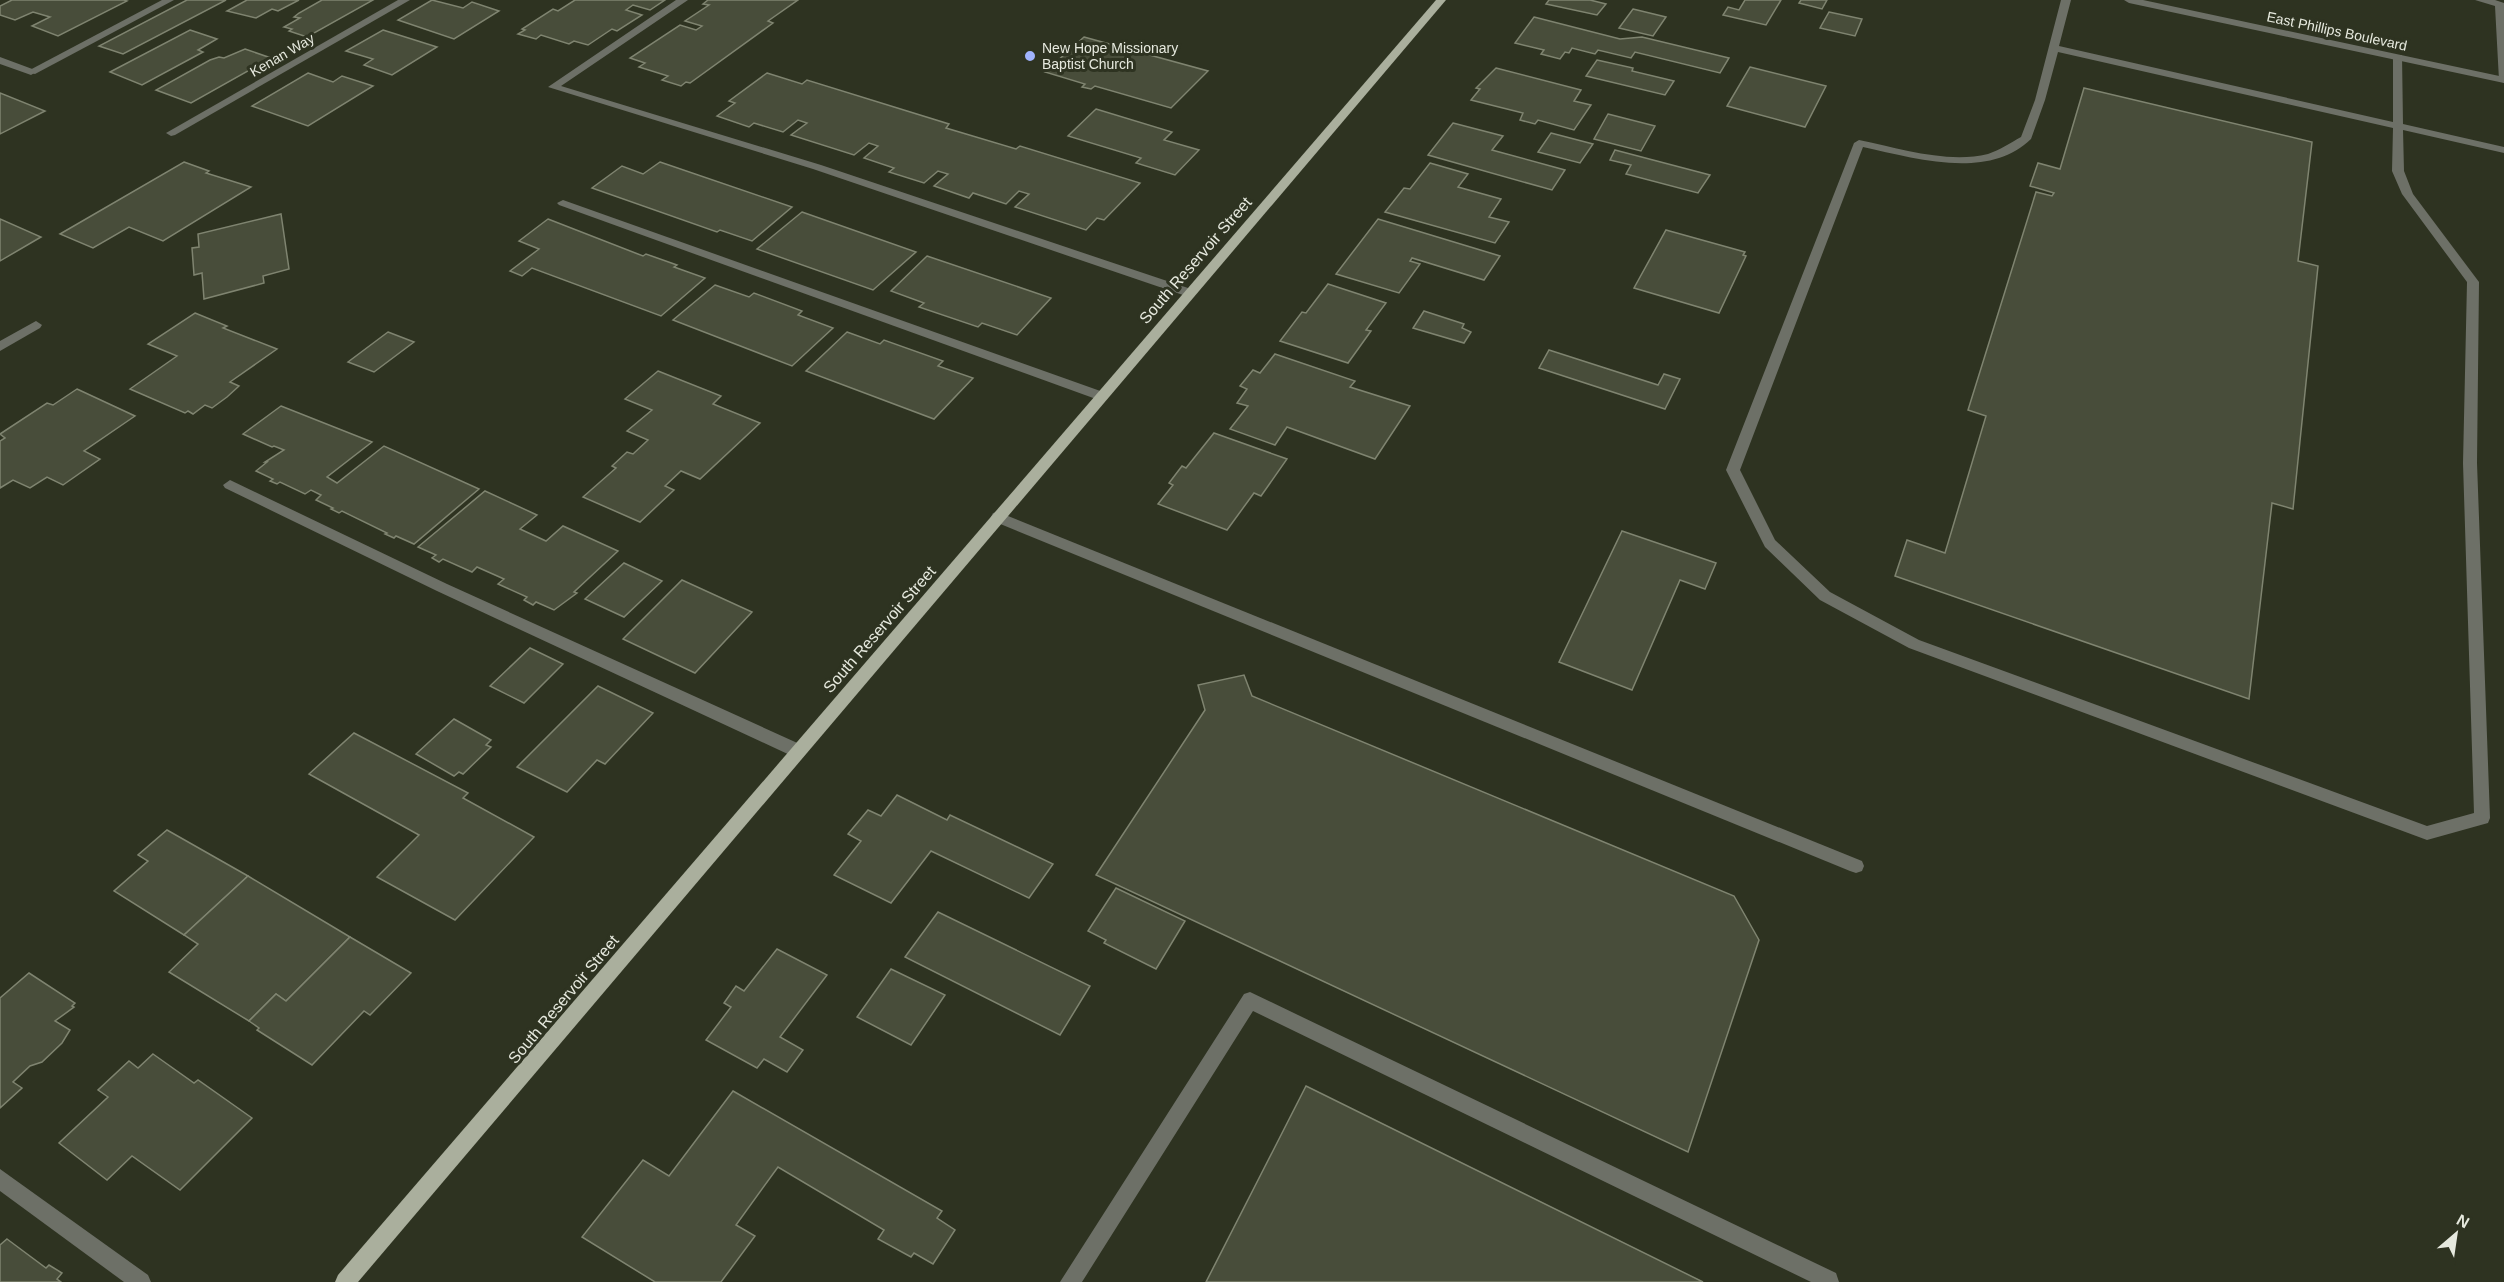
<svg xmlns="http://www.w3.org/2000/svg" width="2504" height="1282" viewBox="0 0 2504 1282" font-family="Arial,sans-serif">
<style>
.building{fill:#484d3a;stroke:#7f8470;stroke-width:1.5}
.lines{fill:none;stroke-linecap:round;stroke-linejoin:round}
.service{fill:#6d7067;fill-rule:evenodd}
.minor{fill:#6d7067;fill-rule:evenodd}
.tertiary{fill:#6d7067;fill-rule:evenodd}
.primary{fill:#aaaf9d;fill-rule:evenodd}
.poi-dot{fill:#a0b3fd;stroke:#2e3321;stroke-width:2}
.labels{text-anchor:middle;stroke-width:6;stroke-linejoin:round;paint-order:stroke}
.far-street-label{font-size:14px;fill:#e6e9de;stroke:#2e3321}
.far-poi-label{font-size:14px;fill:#e6e9de;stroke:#2e3321;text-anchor:start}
.street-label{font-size:16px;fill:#e6e9de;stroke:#2e3321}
</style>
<rect width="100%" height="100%" fill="#2e3321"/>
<g class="building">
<polygon points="12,0 124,0 127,1 58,36 32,26 50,17 33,12 15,20 0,15 0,6"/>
<polygon points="187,0 226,0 123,54 99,46"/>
<polygon points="247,0 299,0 278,11 272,9 256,18 227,11"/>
<polygon points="322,0 373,0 307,37 289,31 292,29 284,27 300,18 294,17 299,13"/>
<polygon points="432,0 463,8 472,2 499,11 454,39 398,20"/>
<polygon points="575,0 665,0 650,10 633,5 626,10 642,15 617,31 612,29 588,45 574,41 569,44 541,35 536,39 518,34 525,30 522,29 553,9 558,11"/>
<polygon points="708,0 798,0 768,21 773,23 690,83 686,82 681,86 662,80 668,76 639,67 645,63 630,58 680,25 696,30 702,26 685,21 709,5 703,4"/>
<polygon points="1549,0 1590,0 1606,4 1597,15 1546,4"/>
<polygon points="1745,0 1781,0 1766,25 1723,15 1728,7 1739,10"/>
<polygon points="1801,0 1827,0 1822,9 1799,3"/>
<polygon points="1633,9 1666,17 1653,36 1619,28"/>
<polygon points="1829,12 1862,19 1855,36 1820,28"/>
<polygon points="1534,17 1620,39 1642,37 1729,58 1720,73 1635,52 1631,58 1598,50 1595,54 1572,48 1569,53 1565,52 1560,59 1541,54 1544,50 1515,43"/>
<polygon points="190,30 217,39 198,50 203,52 142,85 110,72"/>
<polygon points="383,30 437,47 392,75 364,65 373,59 346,51"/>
<polygon points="1084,37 1208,71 1171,108 1095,86 1091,89 1082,87 1085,84 1045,72"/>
<polygon points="245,49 271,58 191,103 156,90 210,60 219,57 224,58"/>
<polygon points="1597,60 1633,68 1632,71 1674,81 1665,95 1586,76"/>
<polygon points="1750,67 1826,86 1805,127 1727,106"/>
<polygon points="1496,68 1581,90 1574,101 1591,105 1574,130 1538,120 1535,124 1520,120 1523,113 1471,100 1480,89 1476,88"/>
<polygon points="308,73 333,82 342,76 373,86 308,126 252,106"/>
<polygon points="767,73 802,84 807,80 949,124 946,128 1016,149 1020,146 1140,183 1104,220 1097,218 1086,230 1015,207 1029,194 1019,191 1006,204 973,193 969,198 934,186 948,174 938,171 924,183 889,172 894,168 864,158 878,146 869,143 854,155 791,135 807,123 798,120 783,132 754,123 749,127 717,116 735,103 729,101"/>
<polygon points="2084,88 2312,142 2298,261 2318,266 2293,509 2272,503 2249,699 1895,576 1907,540 1945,553 1986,416 1968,410 2036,192 2052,196 2054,193 2030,186 2038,163 2060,169"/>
<polygon points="0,93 45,111 0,134"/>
<polygon points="1096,109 1172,132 1164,140 1199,150 1175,175 1136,163 1141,158 1068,136"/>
<polygon points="1608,114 1655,126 1641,151 1594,139"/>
<polygon points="1453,123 1503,136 1492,150 1565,170 1552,190 1428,155"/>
<polygon points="1551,133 1593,144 1580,163 1538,152"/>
<polygon points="1615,150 1710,175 1698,193 1626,174 1631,165 1610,160"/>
<polygon points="184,162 209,171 206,173 251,187 163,241 129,227 93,248 60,234"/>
<polygon points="660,162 792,207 752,241 720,230 717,232 592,188 622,166 643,174"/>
<polygon points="1430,163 1468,174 1458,187 1501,199 1489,217 1509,222 1495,243 1385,212 1404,188 1410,189"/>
<polygon points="802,212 916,252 873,290 757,249"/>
<polygon points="281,214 289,269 263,276 264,283 204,299 202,273 194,275 192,248 199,247 198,234"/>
<polygon points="0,219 41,237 0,261"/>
<polygon points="548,219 643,256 646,254 677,265 674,267 705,278 661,316 532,268 522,276 510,271 539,249 519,241"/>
<polygon points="1378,219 1500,256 1484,280 1412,258 1410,261 1420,264 1399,293 1336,274"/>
<polygon points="1666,230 1745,252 1743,255 1746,256 1719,313 1634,288"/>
<polygon points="927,256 1051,298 1017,335 982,323 978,327 919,307 924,303 891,291"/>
<polygon points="1328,284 1386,303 1366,330 1371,331 1348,363 1280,341 1302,312 1306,313"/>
<polygon points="715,285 749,297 754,293 802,311 798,315 833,328 792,366 673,320"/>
<polygon points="1424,311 1464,324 1462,328 1471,332 1464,343 1413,328"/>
<polygon points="195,313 227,326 223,328 277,349 230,382 239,386 227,397 212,408 205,405 193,414 188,411 185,413 130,389 177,356 148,344"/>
<polygon points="388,332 414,342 374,372 348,362"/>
<polygon points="847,332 880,344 884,340 943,361 938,366 973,378 934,419 806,371"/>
<polygon points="1549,350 1658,385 1664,374 1680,379 1665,409 1539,368"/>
<polygon points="1275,354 1355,381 1350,387 1410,406 1375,459 1287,427 1275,445 1230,429 1248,406 1237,403 1247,389 1240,386 1253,370 1260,373"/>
<polygon points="658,371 721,396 713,404 760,423 700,479 681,471 665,486 674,490 640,522 583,497 616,468 612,466 627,452 633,454 648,440 627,431 652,410 625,399"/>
<polygon points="77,389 135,416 84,451 100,459 63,485 47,477 30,488 13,480 0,488 0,441 5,438 0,434 47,403 53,405"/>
<polygon points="281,406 372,442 327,477 337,483 384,446 479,489 414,544 396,536 394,538 385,534 387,533 342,511 339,513 331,509 333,508 316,500 321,495 311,490 305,494 280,482 277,484 270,481 273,479 256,471 267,462 265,462 284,450 274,446 272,447 243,434"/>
<polygon points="1214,433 1287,459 1261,496 1254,493 1227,530 1158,504 1173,485 1169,483 1182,466 1186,468"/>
<polygon points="485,491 537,515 520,529 546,541 563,526 618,551 574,592 577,593 554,610 536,602 533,605 524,600 527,597 498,584 504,579 477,567 472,572 443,559 439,562 432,558 436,555 418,547"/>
<polygon points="1622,531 1716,563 1705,589 1680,580 1632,690 1559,662"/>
<polygon points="624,563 662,581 624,617 585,599"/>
<polygon points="682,580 752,612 695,673 623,639"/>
<polygon points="530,648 563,664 524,703 490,686"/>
<polygon points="1244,675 1252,696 1734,896 1759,940 1688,1152 1096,875 1205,710 1198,685"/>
<polygon points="598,686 653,713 605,764 597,760 567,792 517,767"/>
<polygon points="454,719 491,740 486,745 491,747 463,774 459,772 454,776 416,754"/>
<polygon points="354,733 468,793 463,798 534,837 455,920 377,877 419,835 309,774"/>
<polygon points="897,795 947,820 950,815 1053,864 1029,898 931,851 891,903 834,875 861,841 848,834 868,810 881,816"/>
<polygon points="167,830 248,876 184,935 114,891 148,861 138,855"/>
<polygon points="248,876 350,937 286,1001 276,994 249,1021 169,972 198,944 184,935"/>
<polygon points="1116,888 1185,921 1156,969 1104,943 1106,940 1088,931"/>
<polygon points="938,912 1090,986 1060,1035 905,957"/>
<polygon points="350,937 411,973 370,1015 364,1011 312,1065 257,1030 259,1028 249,1021 276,994 286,1001"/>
<polygon points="777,949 827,975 780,1037 803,1050 787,1072 764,1059 757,1068 706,1040 731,1007 724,1003 736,986 744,991"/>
<polygon points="891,969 945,995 911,1045 857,1017"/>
<polygon points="29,973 75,1003 72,1006 74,1007 55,1021 70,1030 62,1043 42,1062 30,1066 13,1082 22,1088 0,1108 0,998"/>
<polygon points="153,1054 194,1083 198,1080 252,1118 180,1190 132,1156 107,1180 59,1143 108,1097 98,1090 129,1061 138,1068"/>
<polygon points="1306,1086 1703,1282 1206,1282"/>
<polygon points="733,1091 942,1211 937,1218 955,1230 933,1264 914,1253 911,1257 878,1239 884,1230 778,1167 736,1225 755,1236 721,1282 655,1282 582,1237 643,1160 669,1176"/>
<polygon points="7,1239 46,1268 49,1265 62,1273 57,1279 61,1282 0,1282 0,1245"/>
</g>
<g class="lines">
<g class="service">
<polygon points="162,0 174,0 35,74 26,72"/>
<polygon points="676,0 688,0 561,86 821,165 1194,290 1196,293 1190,297 1186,296 813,169 548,87"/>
<path d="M2061 0H2071L2059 46 2393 122V57L2402 55 2403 124 2504 147V153L2403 130 2404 171 2413 194 2479 282 2477 463 2490 818 2488 823 2427 840 1909 648 1820 600 1765 547 1726 470 1854 143 1859 140C1899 148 1947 164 1988 154 2000 150 2010 143 2021 137L2035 100ZM2058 52 2393 128 2392 171 2402 194 2467 282 2463 463 2474 813 2427 826 1919 640 1830 592 1775 540 1740 470 1863 147C1914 158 1988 181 2031 139L2045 100Z"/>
<polygon points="2475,0 2495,0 2504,3 2504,83 2499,80 2495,6"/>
<polygon points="563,200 1106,393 1107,396 1101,400 1096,399 559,205 557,203"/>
<polygon points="230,480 447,584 804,746 806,751 804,756 798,758 792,756 437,591 225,488 223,485"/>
<polygon points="998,512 1862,861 1864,866 1862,871 1856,873 1850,871 993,521 991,517 993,513"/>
<polygon points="1250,992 1836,1273 1839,1282 1811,1282 1253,1011 1082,1282 1060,1282 1244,994"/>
<polygon points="0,1169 148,1275 151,1282 124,1282 0,1191"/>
</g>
<g class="minor">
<polygon points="398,0 410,0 175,135 171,136 166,133"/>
<polygon points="0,57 35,70 36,72 31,75 0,64"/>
<polygon points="36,321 42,325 40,328 0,351 0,341"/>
</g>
<polygon class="tertiary" points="2124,0 2143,0 2504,77 2504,83 2129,3"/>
<polygon class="primary" points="1436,0 1446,0 358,1282 335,1282 338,1275"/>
</g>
<circle class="poi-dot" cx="1030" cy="56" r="6"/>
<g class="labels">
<g class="far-street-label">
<text transform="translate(2337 31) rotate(12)" y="5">East Phillips Boulevard</text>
<text transform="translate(282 55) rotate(-30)" y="5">Kenan Way</text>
</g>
<g class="far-poi-label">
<text x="1042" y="53">New Hope Missionary<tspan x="1042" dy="16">Baptist Church</tspan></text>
</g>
<g class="street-label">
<text transform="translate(1195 260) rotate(-49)" y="6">South Reservoir Street</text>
<text transform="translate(879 629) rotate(-49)" y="6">South Reservoir Street</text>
<text transform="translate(563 999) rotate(-50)" y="6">South Reservoir Street</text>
</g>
</g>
<g transform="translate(2456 1234) rotate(29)" stroke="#2e3321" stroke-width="4.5" paint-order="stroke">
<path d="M0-4.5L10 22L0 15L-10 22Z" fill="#e6e9de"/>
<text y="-9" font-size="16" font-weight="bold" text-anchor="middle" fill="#e6e9de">N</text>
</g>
</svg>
